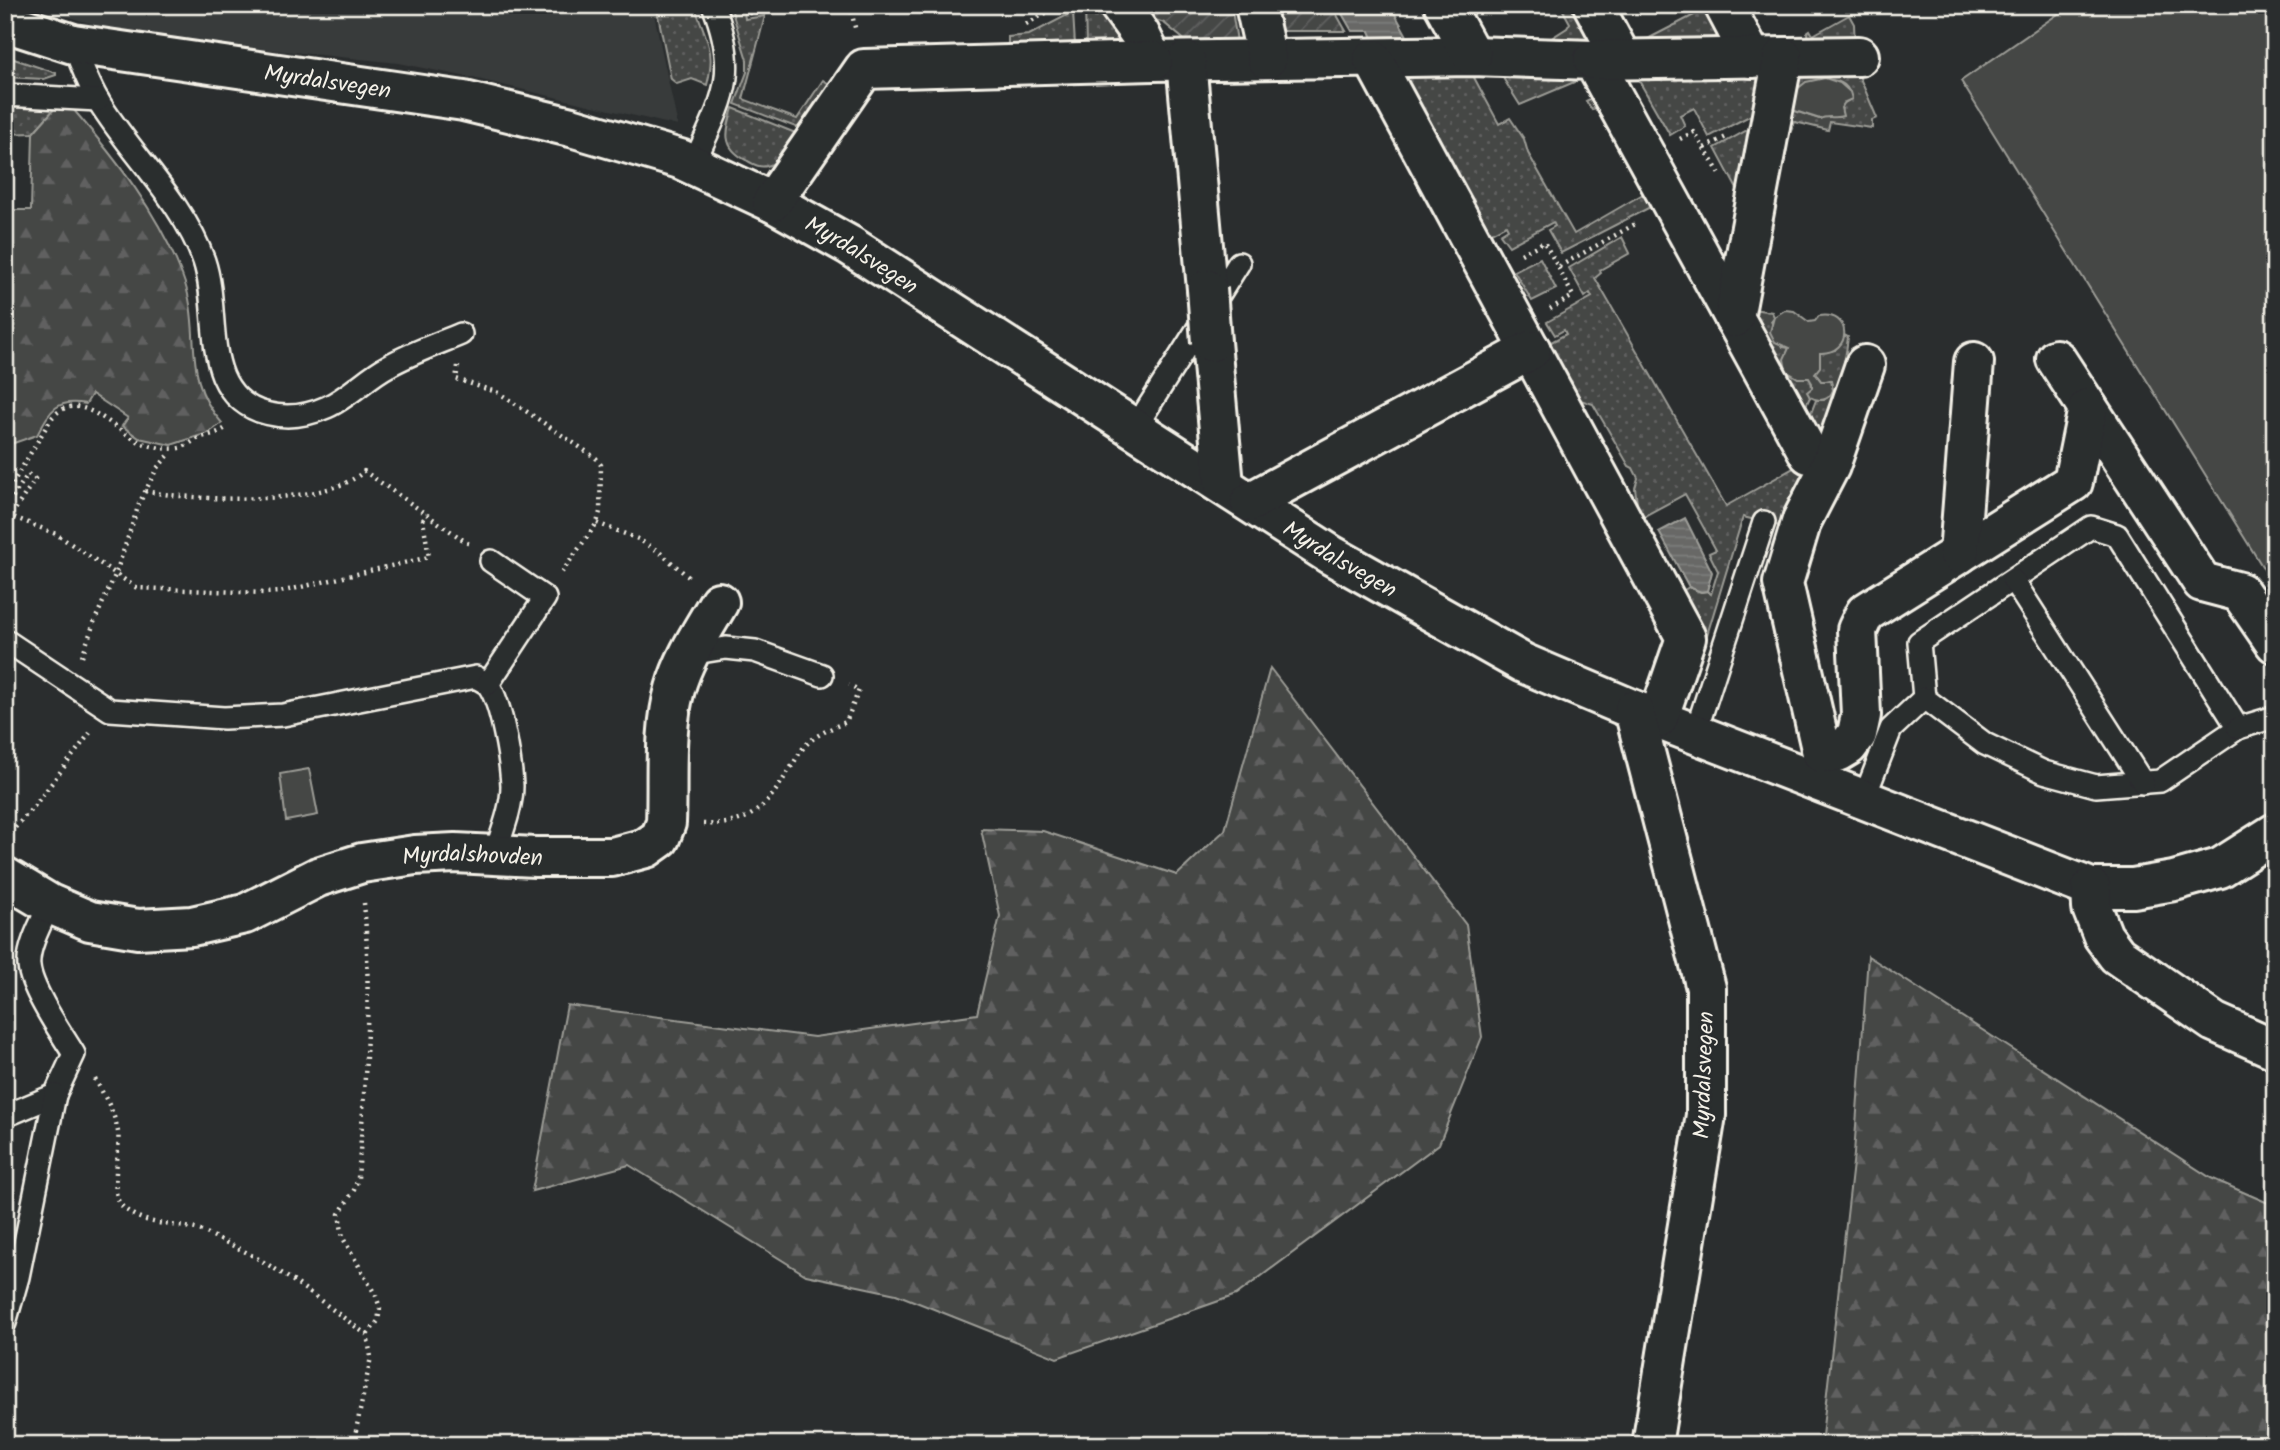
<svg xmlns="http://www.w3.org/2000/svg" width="2280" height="1450" viewBox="0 0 2280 1450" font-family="Kalam,sans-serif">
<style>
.built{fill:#373a3a}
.grass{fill:url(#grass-dots);stroke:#9c9c96;stroke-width:2}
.forest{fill:url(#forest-firs);stroke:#9c9c96;stroke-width:2}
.park{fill:#444645;stroke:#9c9c96;stroke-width:2}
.garden{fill:url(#garden-furrows);stroke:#9c9c96;stroke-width:2}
.water{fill:url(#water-rules);stroke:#9f9f9a;stroke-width:2}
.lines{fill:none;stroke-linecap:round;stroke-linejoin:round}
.lane-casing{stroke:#f4f1e8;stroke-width:26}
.street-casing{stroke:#f4f1e8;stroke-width:44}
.path{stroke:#f4f1e8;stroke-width:4.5;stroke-dasharray:2 5;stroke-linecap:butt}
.lane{stroke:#2a2d2e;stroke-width:21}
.street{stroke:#2a2d2e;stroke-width:38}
.street-bridge-casing{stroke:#f4f1e8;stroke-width:44;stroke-linecap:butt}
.street-bridge{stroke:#2a2d2e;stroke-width:38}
.labels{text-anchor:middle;stroke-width:5;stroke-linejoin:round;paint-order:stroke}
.street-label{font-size:23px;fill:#f4f1e8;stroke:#2a2d2e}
</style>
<defs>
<pattern id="grass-dots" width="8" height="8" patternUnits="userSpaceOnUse" patternTransform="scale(1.75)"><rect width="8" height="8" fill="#444645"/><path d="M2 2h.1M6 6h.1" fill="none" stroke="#606160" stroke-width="1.8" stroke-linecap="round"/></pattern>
<pattern id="forest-firs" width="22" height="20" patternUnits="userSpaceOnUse" patternTransform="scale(1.75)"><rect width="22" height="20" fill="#444645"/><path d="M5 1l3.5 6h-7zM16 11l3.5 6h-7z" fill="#606160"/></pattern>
<pattern id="garden-furrows" width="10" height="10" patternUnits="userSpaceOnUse" patternTransform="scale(1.75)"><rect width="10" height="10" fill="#444645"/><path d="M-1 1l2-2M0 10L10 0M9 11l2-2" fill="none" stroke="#606160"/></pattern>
<pattern id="water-rules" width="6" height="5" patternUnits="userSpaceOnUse" patternTransform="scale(1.75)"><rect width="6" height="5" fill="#676866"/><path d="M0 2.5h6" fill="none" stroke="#7d7e7c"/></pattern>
</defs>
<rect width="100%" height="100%" fill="#2a2d2e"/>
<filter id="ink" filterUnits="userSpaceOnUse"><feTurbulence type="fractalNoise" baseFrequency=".0143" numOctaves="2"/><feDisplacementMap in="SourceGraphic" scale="14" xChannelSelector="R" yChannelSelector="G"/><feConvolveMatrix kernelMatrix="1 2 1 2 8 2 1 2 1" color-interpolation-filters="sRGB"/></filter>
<g filter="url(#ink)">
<polygon class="built" points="30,5 652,5 678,126 473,78 398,63 128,35"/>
<g class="grass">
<path d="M656 5H706L696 10C707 41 716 51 707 85L692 79 677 84 671 79Z"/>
<polygon points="730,5 743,5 745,19 765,16 743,99 797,119 823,80 831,85 801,129 735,104 747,72 747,60"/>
<polygon points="1085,5 1099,5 1129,45 1086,46"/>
<polygon points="1560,5 1581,5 1604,49 1539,46 1567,28 1570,23"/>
<polygon points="1697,5 1715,5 1739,48 1632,47 1700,12"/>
<polygon points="1073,12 1075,45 1008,47 1008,37 1029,35"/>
<polygon points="1849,15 1854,24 1855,47 1808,48 1807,32 1810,30 1813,35"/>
<polygon points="5,56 56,73 56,75 44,79 5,77"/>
<polygon points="1470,70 1499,124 1510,118 1524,139 1528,153 1574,234 1643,194 1596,109 1592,110 1586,101 1596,96 1586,77 1520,105 1498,70 1590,71 1662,201 1561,253 1548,230 1555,226 1553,222 1509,246 1500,234 1508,229 1506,225 1482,238 1391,72"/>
<polygon points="1770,71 1763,109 1709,137 1694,108 1680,115 1685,126 1670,135 1634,72"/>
<path d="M1788 71H1857L1877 118 1872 120V128L1830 122 1828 130 1795 122 1787 140 1792 110 1819 119C1827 115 1833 116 1841 112L1843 104 1851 99C1848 71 1811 79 1796 90Z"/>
<polygon points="44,105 56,107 33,133 5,134 5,120 13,108"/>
<path d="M733 108 798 134C790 145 781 162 767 166 759 168 753 164 746 160 721 147 726 131 733 108Z"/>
<polygon points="1760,123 1746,206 1715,148"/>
<polygon points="1622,237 1630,253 1600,270 1601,273 1595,278 1726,506 1806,461 1814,462 1784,527 1743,517 1696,671 1686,668 1676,595 1689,587 1701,592 1707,591 1711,594 1718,571 1709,553 1716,550 1685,494 1639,519 1635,488 1638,478 1633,468 1629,466 1593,404 1568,396 1540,348 1566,334 1564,330 1555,335 1547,322 1592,297 1590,293 1585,297 1569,268"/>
<polygon points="1540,258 1556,289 1532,301 1514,271"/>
<path d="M5 263C12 285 18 311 5 332Z"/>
<polygon points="1746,308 1772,312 1774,317 1771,321 1783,347 1790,348 1798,378 1807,377 1811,380 1812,388 1808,392 1810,397 1800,419"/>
<path d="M1844 335 1848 337C1844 375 1833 409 1821 445L1805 429 1816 400H1824L1833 390 1830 380 1822 382 1815 373 1819 353 1835 350Z"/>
</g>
<g class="forest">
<path d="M56 107 73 109C116 159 159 214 182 275 204 331 179 375 222 423L208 433 171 445 139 438 122 426 128 418 92 394 86 404C56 398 50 411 37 435L5 446V332C21 306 8 287 5 261 4 244 5 227 5 210H31L33 133Z"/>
<polygon points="1270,668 1466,925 1482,1037 1439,1144 1236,1295 1057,1358 896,1294 806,1275 629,1165 532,1191 567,1005 814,1037 977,1014 1000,916 981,829 1043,831 1177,875 1225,830"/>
<polygon points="1868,956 2211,1178 2275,1206 2275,1445 1821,1445 1854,1154"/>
</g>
<g class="park">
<polygon points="2071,5 2275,5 2275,587 1961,81"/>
<path d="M1825 78 1840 83 1850 92 1852 99 1845 102 1841 108 1843 116C1835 119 1827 115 1820 119L1792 110 1796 90 1806 82Z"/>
<path d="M1785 310 1794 311 1809 322 1815 321 1819 316C1852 310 1853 354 1820 353V367L1815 373 1821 381H1831L1833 390C1829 401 1819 402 1810 397L1807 392 1812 388V383L1809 378H1798L1786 371 1784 359 1789 348 1775 342 1770 332 1774 317Z"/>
<polygon points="309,769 318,815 286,821 280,774"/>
</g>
<g class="garden">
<polygon points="1138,5 1231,5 1237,41 1187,42 1164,23 1147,17"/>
<polygon points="1275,5 1291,8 1333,8 1346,31 1270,31"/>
</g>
<g class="water">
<polygon points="1337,5 1390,5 1412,45 1376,45 1370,31 1352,31"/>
<polygon points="1685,518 1712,572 1707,591 1701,592 1689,587 1659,532"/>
</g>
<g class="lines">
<g class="lane-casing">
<g id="lane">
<path d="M73 44C81 63 88 84 99 102 131 154 184 203 204 261 216 297 209 342 223 376 241 418 289 424 327 407 349 397 367 377 388 366 411 353 437 344 461 334"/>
<polyline points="5,95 98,100"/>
<path d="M693 165C722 100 741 76 713 5"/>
<polyline points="1135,428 1239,263"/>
<polygon points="2091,527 2117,535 2238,728 2160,781 2096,786 2044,772 1985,744 1924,698 1919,642"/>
<polyline points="2013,580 2143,783"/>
<path d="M5 640 110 710 224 718 283 715 476 677C480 680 486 682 489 686 502 705 511 763 512 786 512 808 502 832 495 854"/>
<polyline points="689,654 726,648 755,651 822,675"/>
<polyline points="488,684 545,598 491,561"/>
<polyline points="2238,728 2275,717"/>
<polyline points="1695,734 1764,522"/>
<polyline points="1863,801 1891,729 1924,698"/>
<path d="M5 1116 55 1095 74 1054C61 1033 31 989 29 966 27 948 42 921 50 904"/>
<polyline points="5,1323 18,1277 55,1095"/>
</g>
</g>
<g class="street-casing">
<g id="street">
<polyline points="1119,5 1140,34 1153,61 1472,56 1593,60 1809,454"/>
<polyline points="1255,5 1267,59"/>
<polyline points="1444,5 1472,56"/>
<polyline points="1593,5 1622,59"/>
<polyline points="1724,5 1752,58"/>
<path id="s1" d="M5 22 73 44 464 101 571 127 680 159 772 202 849 245 1331 555 1523 663 1634 710 2091 888H2133L2174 881 2220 868 2275 833"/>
<polyline points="1373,59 1686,638 1658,719"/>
<polyline points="1593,60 1859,56"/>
<polyline points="1186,61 1207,289"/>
<polyline points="772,202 864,69 1153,61"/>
<polyline points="1734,318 1783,57"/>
<polyline points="1211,342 1224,485"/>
<polyline points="2056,359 2202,582 2240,592 2275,643"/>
<polyline points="1865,365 1830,466 1802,520 1783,583 1822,753 1838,752 1848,746 1857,734 1861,715 1857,630 1865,613 2073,482 2088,408"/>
<polyline points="1250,502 1531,350"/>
<polyline points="1959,554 1974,362"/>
<polyline points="1634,710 1706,988 1706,1115 1652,1445"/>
<path id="s2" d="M5 877 50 904 90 921 138 929 192 926 245 914 318 877 362 863 415 855 455 853 536 857H612L646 848 660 838 666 823C668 779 663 731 675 689 684 657 703 630 719 602"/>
<polyline points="2091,888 2092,908 2103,936 2117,955 2214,1022 2275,1049"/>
</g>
</g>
<g class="path">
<polyline points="749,5 750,13 791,5"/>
<polyline points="850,5 856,32"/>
<polyline points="1026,24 1060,5"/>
<polyline points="1680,139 1694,132 1704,148 1728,136"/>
<polyline points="1704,148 1720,174"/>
<polyline points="1521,254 1544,242 1558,267 1637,223"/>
<polyline points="1550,309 1573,296 1558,267"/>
<polyline points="458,366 456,379 499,393 596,458 601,465 600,512 597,523 560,575"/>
<path d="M145 491C194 501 327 507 364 471L469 544"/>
<path d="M5 496 51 419C78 385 114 431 140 442 151 447 171 451 183 447 190 444 195 439 202 437 212 434 219 433 227 427"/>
<polyline points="5,509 28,474 35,479 11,516 56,534 137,588 264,593 280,592 429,557 423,520 427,514"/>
<polyline points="597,523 638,539 658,551 691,579"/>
<polyline points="82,656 95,620 116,573 139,504 157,468 170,454"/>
<path d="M703 824C750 826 766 808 789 770 795 762 800 750 808 743 819 733 832 728 846 722L859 690 849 685"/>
<polyline points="6,838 35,805 90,733"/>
<path d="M364 903C372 995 365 1086 358 1178L354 1190 339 1214 343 1238 376 1296 380 1308 378 1321 367 1335"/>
<path d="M95 1079C104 1095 115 1113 118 1132 121 1152 109 1191 121 1205 140 1226 171 1223 196 1229 206 1232 216 1238 225 1242 279 1266 320 1301 367 1335L371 1357 353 1445"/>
</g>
<use href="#lane" class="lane"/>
<use href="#street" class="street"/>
<g class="street-bridge-casing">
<polyline id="street-bridge" points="1207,289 1211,342"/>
</g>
<use href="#street-bridge" class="street-bridge"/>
</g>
</g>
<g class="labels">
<g class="street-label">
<text dy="8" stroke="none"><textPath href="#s1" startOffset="329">Myrdalsvegen</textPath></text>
<text dy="8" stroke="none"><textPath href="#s1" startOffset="896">Myrdalsvegen</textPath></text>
<text dy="8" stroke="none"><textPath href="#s1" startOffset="1463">Myrdalsvegen</textPath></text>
<text dy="8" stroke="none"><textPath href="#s2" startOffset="492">Myrdalshovden</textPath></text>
<text transform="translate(1703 1075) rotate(-88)" y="8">Myrdalsvegen</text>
</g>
</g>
<rect width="2280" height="1450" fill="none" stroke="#2a2d2e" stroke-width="28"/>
<rect x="14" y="14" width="2252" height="1422" fill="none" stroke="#f4f1e8" stroke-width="2.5" filter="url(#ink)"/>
</svg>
